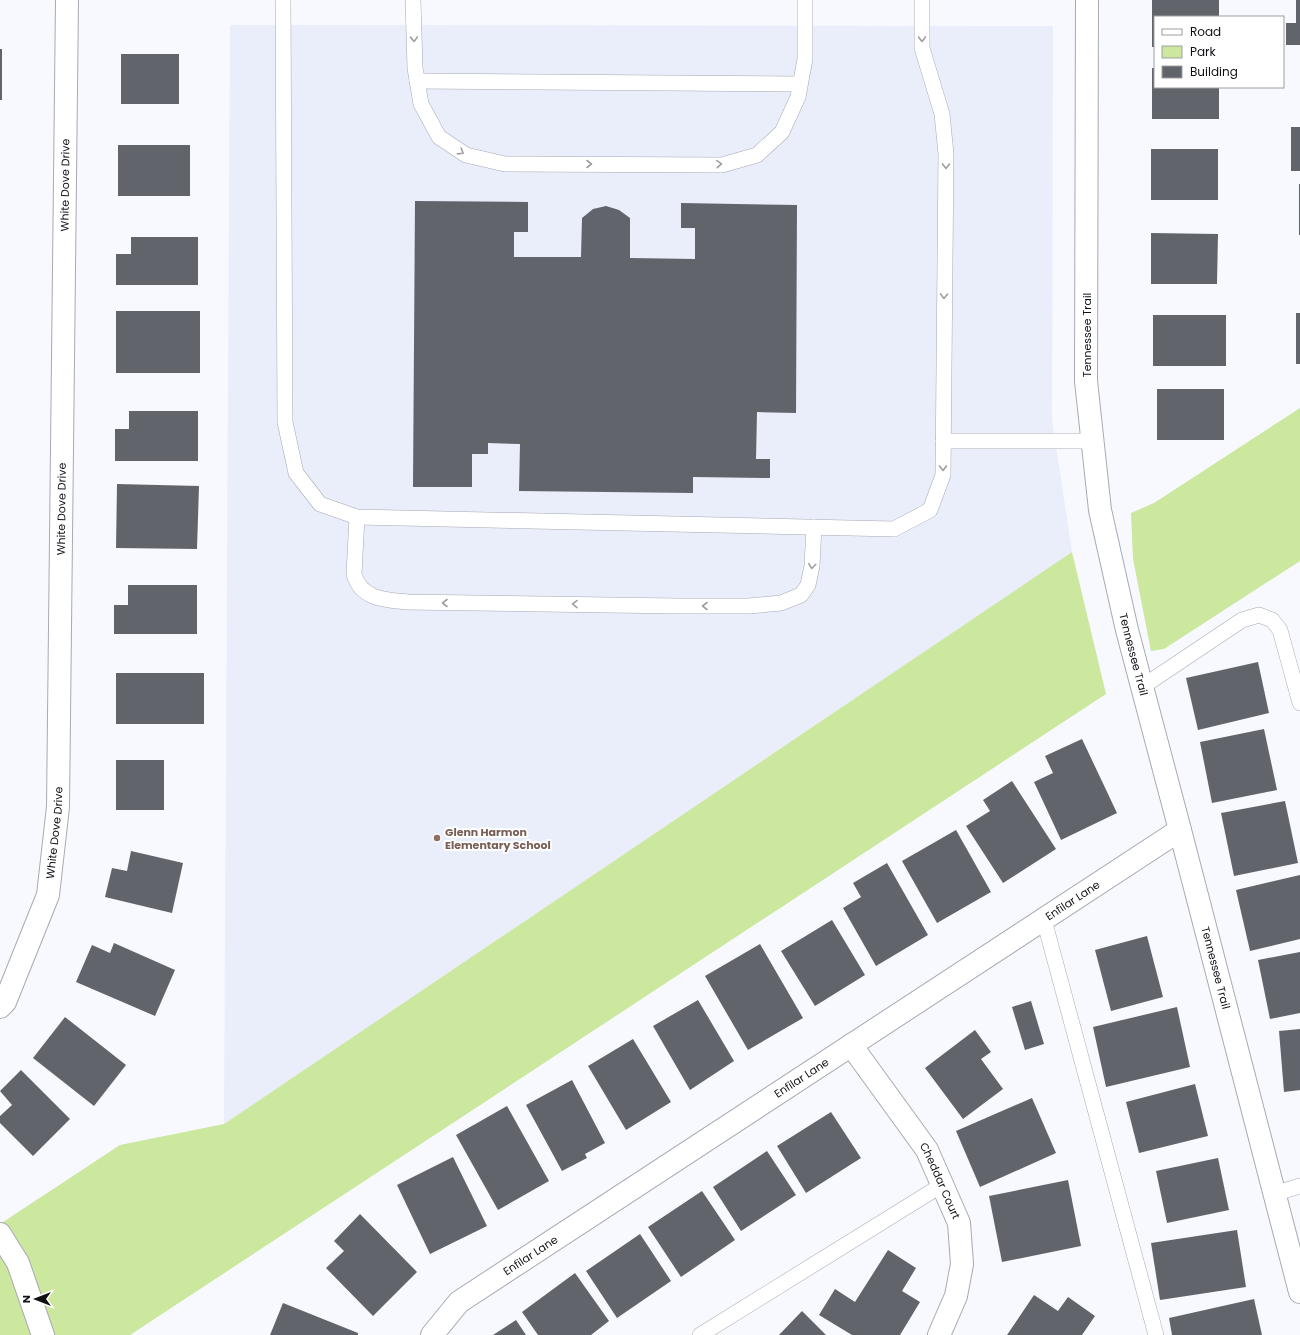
<svg xmlns="http://www.w3.org/2000/svg" width="1300" height="1335" viewBox="0 0 1300 1335" font-family="Poppins,sans-serif">
<style>
.built{fill:#eaedfa}
.green{fill:#cce79e}
.building{fill:#62646c}
.lines{fill:none;stroke-linecap:round;stroke-linejoin:round}
.service-casing{stroke:#a7aab2;stroke-width:16}
.minor-casing{stroke:#a7aab2;stroke-width:24}
.tertiary-casing{stroke:#a7aab2;stroke-width:24}
.service{stroke:#fff;stroke-width:15}
.minor{stroke:#fff;stroke-width:22}
.tertiary{stroke:#fff;stroke-width:22}
.oneway{stroke:#9f9fa1}
.education-dot{fill:#8d6e63;stroke:#fff;stroke-width:1.5}
.labels{text-anchor:middle;stroke-width:4;stroke-linejoin:round;paint-order:stroke}
.street-label{font-size:11px;fill:#0f1013;stroke:#fff}
.education-label{font-size:11px;font-weight:bold;fill:#785e54;stroke:#fff;text-anchor:start}
</style>
<rect width="100%" height="100%" fill="#f7f9ff"/>
<polygon class="built" points="230,25 1053,26 1052,419 1072,552 224,1124"/>
<g class="green">
<polygon points="1300,408 1300,561 1164,649 1151,651 1133,559 1131,513 1154,503"/>
<polygon points="1072,552 1106,694 130,1335 0,1335 0,1224 120,1145 224,1124"/>
</g>
<g class="building">
<polygon points="1152,0 1219,0 1219,17 1155,17 1155,47 1152,47"/>
<polygon points="1296,0 1300,0 1300,45 1286,45 1286,23 1296,23"/>
<rect x="0" y="49" width="2" height="51"/>
<rect x="121" y="54" width="58" height="50"/>
<polygon points="1152,68 1155,68 1155,87 1219,87 1219,119 1152,119"/>
<rect x="1291" y="127" width="9" height="44"/>
<rect x="118" y="145" width="72" height="51"/>
<rect x="1151" y="149" width="67" height="51"/>
<rect x="1299" y="184" width="1" height="51"/>
<polygon points="415,201 528,202 528,232 514,232 514,257 581,257 582,218 593,209 606,206 619,210 630,218 630,258 695,259 695,228 681,228 681,203 797,205 796,413 757,412 756,459 770,459 770,478 693,477 693,493 519,491 520,444 488,443 488,454 472,454 472,487 413,487"/>
<polygon points="1151,233 1218,234 1217,284 1151,284"/>
<polygon points="131,237 198,237 198,285 116,285 116,254 131,254"/>
<rect x="116" y="311" width="84" height="62"/>
<rect x="1296" y="313" width="4" height="51"/>
<rect x="1153" y="315" width="73" height="51"/>
<rect x="1157" y="389" width="67" height="51"/>
<polygon points="129,411 198,411 198,461 115,461 115,429 129,429"/>
<polygon points="117,484 199,486 197,549 116,548"/>
<polygon points="128,585 197,585 197,634 114,634 114,605 128,605"/>
<polygon points="1258,662 1269,713 1198,730 1186,678"/>
<rect x="116" y="673" width="88" height="51"/>
<polygon points="1264,729 1277,790 1212,803 1200,742"/>
<polygon points="1082,739 1117,813 1061,840 1034,782 1053,773 1045,756"/>
<rect x="116" y="760" width="48" height="50"/>
<polygon points="1012,781 1056,849 1003,883 966,826 990,811 983,800"/>
<polygon points="1285,801 1298,863 1234,876 1221,813"/>
<polygon points="956,830 991,892 937,923 902,861"/>
<polygon points="131,851 183,863 172,913 105,897 112,868 127,871"/>
<polygon points="887,863 928,935 876,966 843,908 861,897 853,883"/>
<polygon points="1300,875 1300,939 1250,951 1236,890"/>
<polygon points="832,920 865,975 815,1006 781,951"/>
<polygon points="1147,936 1163,997 1111,1011 1095,950"/>
<polygon points="114,943 175,970 155,1016 76,982 92,945 110,953"/>
<polygon points="760,944 803,1018 748,1050 705,976"/>
<polygon points="1300,952 1300,1013 1270,1019 1258,960"/>
<polygon points="698,1000 734,1061 690,1090 653,1026"/>
<polygon points="1031,1001 1044,1044 1025,1050 1012,1007"/>
<polygon points="1177,1007 1190,1067 1106,1087 1093,1027"/>
<polygon points="65,1017 126,1065 94,1106 33,1058"/>
<polygon points="1300,1029 1300,1090 1284,1092 1279,1031"/>
<polygon points="975,1030 991,1052 981,1059 1003,1089 963,1119 925,1068"/>
<polygon points="633,1039 671,1102 626,1130 588,1066"/>
<polygon points="21,1070 70,1119 33,1156 0,1123 0,1116 12,1105 0,1091"/>
<polygon points="572,1080 605,1143 585,1154 587,1158 562,1171 526,1105"/>
<polygon points="1195,1084 1208,1136 1139,1153 1126,1102"/>
<polygon points="1032,1098 1056,1153 980,1187 956,1131"/>
<polygon points="507,1106 549,1181 498,1210 456,1135"/>
<polygon points="831,1112 861,1158 806,1193 777,1146"/>
<polygon points="767,1151 796,1195 741,1231 713,1187"/>
<polygon points="453,1157 487,1226 430,1254 397,1185"/>
<polygon points="1218,1158 1229,1210 1167,1223 1156,1171"/>
<polygon points="1068,1180 1081,1246 1002,1262 989,1196"/>
<polygon points="702,1191 735,1240 681,1277 648,1227"/>
<polygon points="360,1214 417,1272 373,1316 326,1268 344,1251 334,1241"/>
<polygon points="1237,1230 1246,1287 1160,1300 1151,1243"/>
<polygon points="640,1234 671,1281 617,1318 586,1271"/>
<polygon points="888,1250 916,1268 902,1291 920,1302 900,1335 852,1335 819,1315 835,1289 855,1302"/>
<polygon points="575,1273 609,1321 591,1335 538,1335 522,1312"/>
<polygon points="1034,1295 1058,1311 1068,1297 1095,1316 1082,1335 1007,1335"/>
<polygon points="1254,1299 1262,1335 1172,1335 1169,1318"/>
<polygon points="283,1303 358,1333 358,1335 270,1335"/>
<polygon points="802,1311 826,1335 779,1335"/>
<polygon points="516,1320 526,1335 493,1335"/>
</g>
<g class="lines">
<g class="service-casing">
<g id="service">
<polyline points="283,0 285,422 296,473 320,504 357,517 894,529 930,510 943,475 946,154 942,114 922,48 922,0"/>
<polyline points="413,0 415,68 421,104 439,137 466,155 505,164 722,165 757,155 782,132 798,97 805,59 805,0"/>
<polyline points="417,81 800,84"/>
<polyline points="943,441 1093,441"/>
<path d="M357 517 354 574C361 600 386 600 408 602L678 606H749L781 603 801 595 808 585 812 566 814 527"/>
<polyline points="1142,687 1242,620 1259,615 1272,620 1280,630 1300,703"/>
<polyline points="1044,920 1156,1335"/>
<polyline points="1274,1194 1300,1186"/>
<polyline points="700,1335 942,1185"/>
</g>
</g>
<g class="minor-casing">
<g id="minor">
<path id="s1" d="M0 1007 5 1002 48 895 58 807 67 0"/>
<path id="s2" d="M851 1045 927 1150 959 1223 962 1264 956 1296 939 1335"/>
<polyline points="0,1234 18,1263 43,1335"/>
<path id="s3" d="M432 1335 459 1302 1180 830"/>
</g>
</g>
<g class="tertiary-casing">
<g id="tertiary">
<path id="s4" d="M1087 0 1086 381 1100 510 1127 630 1180 830 1300 1292"/>
</g>
</g>
<use href="#service" class="service"/>
<use href="#minor" class="minor"/>
<use href="#tertiary" class="tertiary"/>
</g>
<defs><path id="oneway-chevron" d="M-2-3.5L2.5 0L-2 3.5" fill="none" stroke-width="1.6" stroke-linecap="round" stroke-linejoin="round"/></defs>
<g class="oneway">
<use href="#oneway-chevron" transform="translate(414 39) rotate(88)"/>
<use href="#oneway-chevron" transform="translate(922 39) rotate(90)"/>
<use href="#oneway-chevron" transform="translate(461 152) rotate(32)"/>
<use href="#oneway-chevron" transform="translate(589 164)"/>
<use href="#oneway-chevron" transform="translate(719 164) rotate(-4)"/>
<use href="#oneway-chevron" transform="translate(946 166) rotate(91)"/>
<use href="#oneway-chevron" transform="translate(944 296) rotate(91)"/>
<use href="#oneway-chevron" transform="translate(943 468) rotate(90)"/>
<use href="#oneway-chevron" transform="translate(812 566) rotate(97)"/>
<use href="#oneway-chevron" transform="translate(445 603) rotate(-180)"/>
<use href="#oneway-chevron" transform="translate(575 604) rotate(-179)"/>
<use href="#oneway-chevron" transform="translate(705 606) rotate(180)"/>
</g>
<circle class="education-dot" cx="437" cy="838" r="4"/>
<g class="labels">
<g class="street-label">
<text dy="4" stroke="none"><textPath href="#s1" startOffset="833">White Dove Drive</textPath></text>
<text transform="translate(1087 335) rotate(-90)" y="4">Tennessee Trail</text>
<text dy="4" stroke="none"><textPath href="#s1" startOffset="509">White Dove Drive</textPath></text>
<text dy="4" stroke="none"><textPath href="#s4" startOffset="659">Tennessee Trail</textPath></text>
<text dy="4" stroke="none"><textPath href="#s1" startOffset="185">White Dove Drive</textPath></text>
<text dy="4" stroke="none"><textPath href="#s3" startOffset="776">Enfilar Lane</textPath></text>
<text dy="4" stroke="none"><textPath href="#s4" startOffset="983">Tennessee Trail</textPath></text>
<text dy="4" stroke="none"><textPath href="#s3" startOffset="452">Enfilar Lane</textPath></text>
<text dy="4" stroke="none"><textPath href="#s2" startOffset="163">Cheddar Court</textPath></text>
<text dy="4" stroke="none"><textPath href="#s3" startOffset="128">Enfilar Lane</textPath></text>
</g>
<g class="education-label">
<text x="445" y="836">Glenn Harmon<tspan x="445" dy="13">Elementary School</tspan></text>
</g>
</g>
<rect x="1154" y="16" width="130" height="72" fill="#ffffff" stroke="#9f9fa1"/>
<rect x="1162" y="29" width="20" height="6" fill="#ffffff" stroke="#9f9fa1"/>
<text x="1190" y="36" font-size="12" fill="#0f1013">Road</text>
<rect x="1162" y="46" width="20" height="12" fill="#cce79e" stroke="#9f9fa1"/>
<text x="1190" y="56" font-size="12" fill="#0f1013">Park</text>
<rect x="1162" y="66" width="20" height="12" fill="#62646c" stroke="#9f9fa1"/>
<text x="1190" y="76" font-size="12" fill="#0f1013">Building</text>
<g transform="translate(36 1299) rotate(270)" stroke="#ffffff" stroke-width="3" paint-order="stroke">
<path d="M0-3L7 15L0 10L-7 15Z" fill="#0f1013"/>
<text y="-6" font-size="11" font-weight="bold" text-anchor="middle" fill="#0f1013">N</text>
</g>
</svg>
